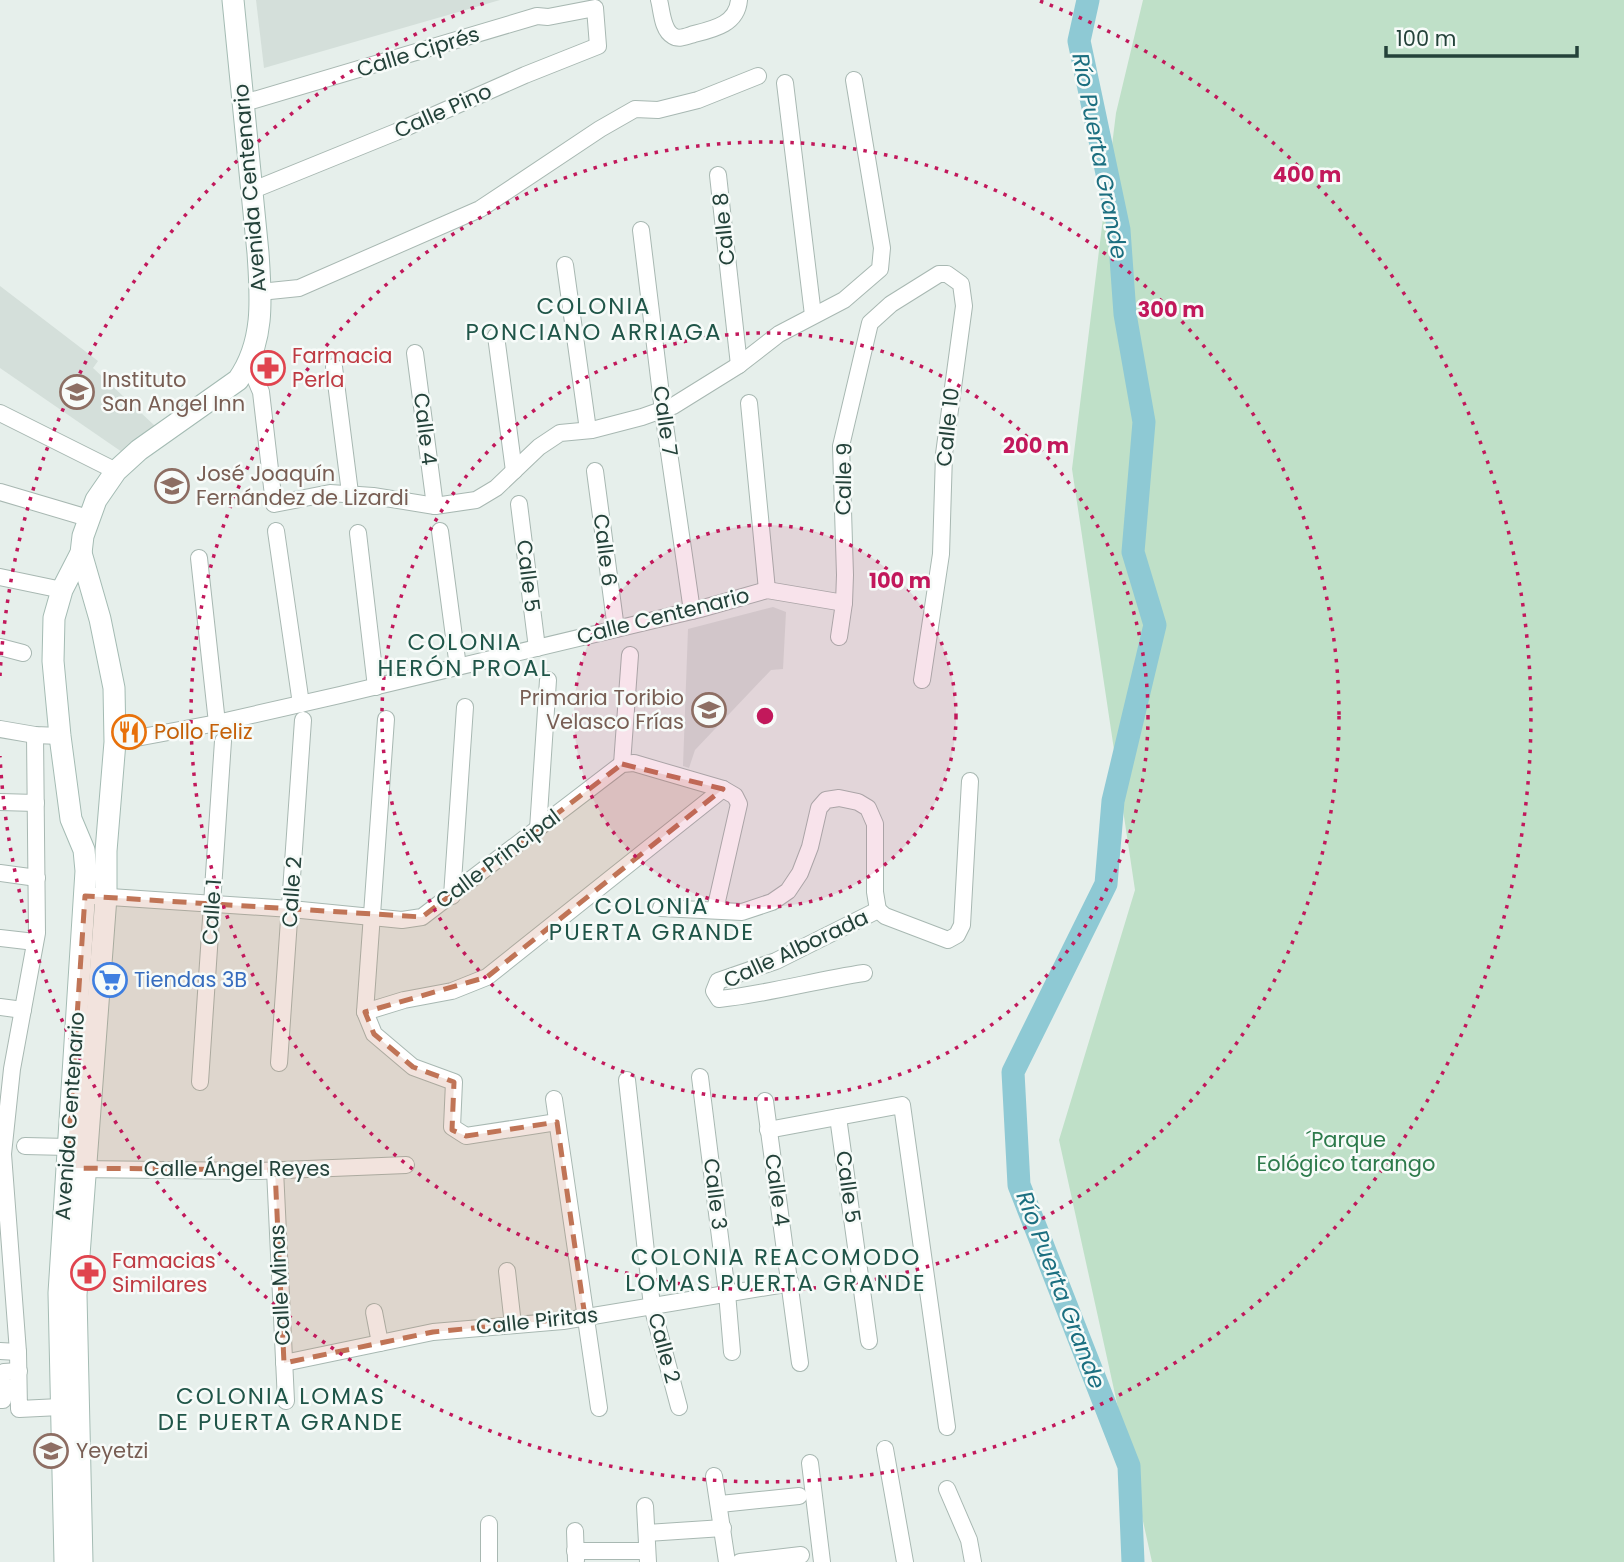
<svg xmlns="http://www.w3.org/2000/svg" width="1624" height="1562" viewBox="0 0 1624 1562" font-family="Poppins,sans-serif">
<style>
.built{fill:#d4dfda}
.green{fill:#bfe0c8}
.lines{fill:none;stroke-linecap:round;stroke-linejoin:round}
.river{stroke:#8ec9d4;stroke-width:23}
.minor-casing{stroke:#a8b8b2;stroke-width:18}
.secondary-casing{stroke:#a4bbb3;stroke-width:23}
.minor{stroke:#fff;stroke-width:16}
.secondary{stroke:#fff;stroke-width:21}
.marked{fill:#c07456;fill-opacity:0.2;stroke:#c07456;stroke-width:5;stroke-dasharray:14 9;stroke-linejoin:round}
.ring{fill:none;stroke:#c2185b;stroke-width:3.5;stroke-dasharray:3.5 7}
.labels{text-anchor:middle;stroke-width:5;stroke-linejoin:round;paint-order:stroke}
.street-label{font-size:21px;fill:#24423a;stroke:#f7fbf9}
.health-label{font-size:21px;fill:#be3a42;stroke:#f7fbf9;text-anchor:start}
.education-label{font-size:21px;fill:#785e54;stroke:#f7fbf9;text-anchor:start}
.food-label{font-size:21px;fill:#c56008;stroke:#f7fbf9;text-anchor:start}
.shop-label{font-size:21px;fill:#366cbe;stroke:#f7fbf9;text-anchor:start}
.park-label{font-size:21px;fill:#2d7a4b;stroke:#f7fbf9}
.water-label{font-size:23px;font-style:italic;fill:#1c6f80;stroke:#f7fbf9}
.neighbourhood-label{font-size:23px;letter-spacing:2px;fill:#1f5548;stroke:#f7fbf9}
.centre{fill:#c2185b;stroke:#f7fbf9;stroke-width:3.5}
.ring-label{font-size:21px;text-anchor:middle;font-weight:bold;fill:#c2185b;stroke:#f7fbf9;stroke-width:5;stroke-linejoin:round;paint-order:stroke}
</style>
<rect width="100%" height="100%" fill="#e6efeb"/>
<g class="built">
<polygon points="256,0 500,0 264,68"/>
<polygon points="0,286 98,361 93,368 155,426 122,452 0,368"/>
<polygon points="773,607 786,612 783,669 771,670 695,750 689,768 683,766 688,629"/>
</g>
<polygon class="green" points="1143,0 1624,0 1624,1562 1152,1562 1059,1140 1135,890 1072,469 1116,113"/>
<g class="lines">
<polyline class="river" points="1088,0 1079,41 1119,230 1125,314 1144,422 1133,552 1155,625 1113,801 1106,884 1013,1072 1019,1185 1129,1466 1133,1562"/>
<g class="minor-casing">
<g id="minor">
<path d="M659 0C662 11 662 30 673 36 679 40 687 36 694 34 714 29 737 24 739 0"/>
<polyline points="785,83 813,315"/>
<polyline points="244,103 537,16 548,17 595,8 598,46 525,75 396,132 253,190"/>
<polyline points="718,175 739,365"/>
<polyline points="641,230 663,411 692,611"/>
<polyline points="565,265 588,430"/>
<polyline points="260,292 299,288 480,209 600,129 635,109 658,110 698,100 758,76"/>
<polyline points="496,336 514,471"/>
<polyline points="415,353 435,506"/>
<polyline points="249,364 261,392 274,504 330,493 373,496 435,506 476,500 496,488 539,447 560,433 592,430 642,417 673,406 739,365 779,334 844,300 880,269 882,248 854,80"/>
<polyline points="334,367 350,493"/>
<polyline points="749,403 767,590"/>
<polyline points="0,413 116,471"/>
<polyline points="595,471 616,629"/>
<polyline points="0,492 88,518"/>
<polyline points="519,504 537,648"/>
<polyline points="276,531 301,704"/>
<polyline points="440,531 458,667"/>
<polyline points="358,533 376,687"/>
<polyline points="199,558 217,723"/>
<polyline points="0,577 62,590"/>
<polyline points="839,637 844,603 845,575 841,446 870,323 891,304 939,274 947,274 961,284 964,306 944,454 941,554 922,680"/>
<polyline points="0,647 23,653"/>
<polyline points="386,719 365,1012 374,1034 413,1067 454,1082 452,1127 466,1136 557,1122"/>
<polyline points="0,729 35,735 60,736"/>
<polyline points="35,735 37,933 12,1069 3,1154 18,1352 19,1409 60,1407"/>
<polyline points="115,742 217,723 340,695 700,609 767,590 844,603"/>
<polyline points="622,764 630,655"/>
<polyline points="0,802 36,803"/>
<polyline points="538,829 548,680"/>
<polyline points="0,873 37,878"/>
<polyline points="95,896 291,909 402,920 422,917 622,764 634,763 723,789 735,796 739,804 715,910"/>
<polyline points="452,896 465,707"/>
<polyline points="661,908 742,912 772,902 788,891 800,873 810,847 819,808 826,800 839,798 858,802 868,808 875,824 875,892 878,910"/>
<polyline points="0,938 35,942"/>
<path d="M864 973C816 980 768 994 719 999L714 991 718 981 776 961 878 910 885 916 948 940 957 935 962 925 970 781"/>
<polyline points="0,1007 23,1010"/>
<polyline points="365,1012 404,1000 452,991 487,977 723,789"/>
<polyline points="279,1063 303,720"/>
<polyline points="700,1077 727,1293 732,1352"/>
<polyline points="627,1080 652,1306 679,1407"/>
<polyline points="200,1082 223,741"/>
<polyline points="554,1099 599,1408"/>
<polyline points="765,1101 800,1363"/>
<polyline points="838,1117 869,1341"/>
<polyline points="768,1130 902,1105 947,1427"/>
<polyline points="25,1146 68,1147"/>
<polyline points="76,1169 259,1171 406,1165"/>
<polyline points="275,1170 286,1401"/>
<polyline points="507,1271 513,1325"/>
<polyline points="374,1312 380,1343"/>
<polyline points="0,1351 18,1352"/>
<polyline points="284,1363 433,1332 563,1321 791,1283"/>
<polyline points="0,1400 3,1400 4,1372 19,1371"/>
<polyline points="885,1449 905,1562"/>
<polyline points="810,1463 822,1562"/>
<polyline points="714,1476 727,1562"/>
<polyline points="947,1489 969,1540 973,1562"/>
<polyline points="720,1504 799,1496"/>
<polyline points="645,1506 648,1562"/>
<polyline points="489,1524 489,1562"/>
<polyline points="575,1531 576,1560"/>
<polyline points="647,1533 723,1528"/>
<polyline points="575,1551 647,1551"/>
<polyline points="740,1562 801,1555"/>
</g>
</g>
<g class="secondary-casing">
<g id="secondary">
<polyline points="81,553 100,619 114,688 115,742 106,851 106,897 76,1295 82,1562"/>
<path d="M65 1562 59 1293 86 871 84 850 71 819 60 736 53 661 54 618 62 590 81 553 83 536 96 500 116 471 139 450 238 380C265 342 261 297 258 253L233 0"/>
</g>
</g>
<use href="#minor" class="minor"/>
<use href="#secondary" class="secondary"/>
</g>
<path class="marked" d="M622 764 723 789 487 977 365 1012 374 1034 413 1067 454 1082 452 1130 466 1136 557 1122 585 1317 433 1332 284 1363 275 1170 67 1168 85 896 422 917Z"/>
<circle cx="765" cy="716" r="191" fill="#c2185b" fill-opacity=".12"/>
<g class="ring">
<circle cx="765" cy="716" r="191"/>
<circle cx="765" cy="716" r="383"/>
<circle cx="765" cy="716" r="574"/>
<path d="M0 676A766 766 0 0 1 490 1M1040 1A766 766 0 1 1 0 756"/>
</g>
<defs>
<g id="pharmacy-ring" transform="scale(1.75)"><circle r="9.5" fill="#f7fbf9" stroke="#e0444e" stroke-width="1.5"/><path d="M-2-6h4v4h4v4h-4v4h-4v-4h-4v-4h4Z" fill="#e0444e"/></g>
<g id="school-ring" transform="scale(1.75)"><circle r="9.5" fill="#f7fbf9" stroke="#8d6e63" stroke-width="1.5"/><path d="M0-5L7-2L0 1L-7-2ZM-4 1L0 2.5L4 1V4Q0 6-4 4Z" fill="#8d6e63"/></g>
<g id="restaurant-ring" transform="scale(1.75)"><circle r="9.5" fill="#f7fbf9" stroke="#e8710a" stroke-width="1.5"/><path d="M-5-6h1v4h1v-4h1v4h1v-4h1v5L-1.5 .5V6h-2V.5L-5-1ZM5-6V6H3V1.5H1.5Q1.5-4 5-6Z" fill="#e8710a"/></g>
<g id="supermarket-ring" transform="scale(1.75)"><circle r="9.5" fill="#f7fbf9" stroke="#3f7fe0" stroke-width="1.5"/><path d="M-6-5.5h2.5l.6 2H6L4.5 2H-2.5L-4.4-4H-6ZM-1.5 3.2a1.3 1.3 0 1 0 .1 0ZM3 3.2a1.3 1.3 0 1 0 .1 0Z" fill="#3f7fe0"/></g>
</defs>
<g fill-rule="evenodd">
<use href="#pharmacy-ring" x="268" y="368"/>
<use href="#school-ring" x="77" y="392"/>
<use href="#school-ring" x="172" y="486"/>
<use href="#school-ring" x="709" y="710"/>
<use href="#restaurant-ring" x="129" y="732"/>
<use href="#supermarket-ring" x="110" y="980"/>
<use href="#pharmacy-ring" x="88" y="1273"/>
<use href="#school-ring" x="51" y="1451"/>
</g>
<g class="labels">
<g class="street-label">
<text transform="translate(418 52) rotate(-17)" y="7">Calle Ciprés</text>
<text transform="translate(443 111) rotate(-24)" y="7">Calle Pino</text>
<text transform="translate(250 188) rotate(-95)" y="7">Avenida Centenario</text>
<text transform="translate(724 229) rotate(-96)" y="7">Calle 8</text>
<text transform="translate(665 421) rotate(82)" y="7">Calle 7</text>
<text transform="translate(948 427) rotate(-84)" y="7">Calle 10</text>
<text transform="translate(425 429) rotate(83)" y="7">Calle 4</text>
<text transform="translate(844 479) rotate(-89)" y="7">Calle 9</text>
<text transform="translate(605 550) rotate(83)" y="7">Calle 6</text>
<text transform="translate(528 576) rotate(83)" y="7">Calle 5</text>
<text transform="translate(663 616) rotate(-14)" y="7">Calle Centenario</text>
<text transform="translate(498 859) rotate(-37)" y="7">Calle Principal</text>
<text transform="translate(292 892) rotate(-86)" y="7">Calle 2</text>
<text transform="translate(212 912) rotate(-86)" y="7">Calle 1</text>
<text transform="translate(796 949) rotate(-25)" y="7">Calle Alborada</text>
<text transform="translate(70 1116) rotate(-86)" y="7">Avenida Centenario</text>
<text x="237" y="1176">Calle Ángel Reyes</text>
<text transform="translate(848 1187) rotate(82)" y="7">Calle 5</text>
<text transform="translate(777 1190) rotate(82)" y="7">Calle 4</text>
<text transform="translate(715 1194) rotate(83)" y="7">Calle 3</text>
<text transform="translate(280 1285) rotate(-93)" y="7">Calle Minas</text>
<text transform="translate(537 1321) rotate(-6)" y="7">Calle Piritas</text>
<text transform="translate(664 1348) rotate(75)" y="7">Calle 2</text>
</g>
<g class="health-label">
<text x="292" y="363">Farmacia<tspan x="292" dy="24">Perla</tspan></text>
<text x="112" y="1268">Famacias<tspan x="112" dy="24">Similares</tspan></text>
</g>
<g class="education-label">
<text x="102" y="387">Instituto<tspan x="102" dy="24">San Angel Inn</tspan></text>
<text x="196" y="481">José Joaquín<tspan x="196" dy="24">Fernández de Lizardi</tspan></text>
<text x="684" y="705" text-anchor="end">Primaria Toribio<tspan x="684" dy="24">Velasco Frías</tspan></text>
<text x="76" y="1458">Yeyetzi</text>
</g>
<g class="food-label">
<text x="154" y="739">Pollo Feliz</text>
</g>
<g class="shop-label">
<text x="134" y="987">Tiendas 3B</text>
</g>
<g class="park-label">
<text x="1346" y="1147">´Parque<tspan x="1346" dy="24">Eológico tarango</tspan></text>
</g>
<g class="water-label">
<text transform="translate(1100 156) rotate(79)" y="8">Río Puerta Grande</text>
<text transform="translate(1061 1290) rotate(69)" y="8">Río Puerta Grande</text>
</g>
<g class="neighbourhood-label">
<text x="594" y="314">COLONIA<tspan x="594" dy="26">PONCIANO ARRIAGA</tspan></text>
<text x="465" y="650">COLONIA<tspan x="465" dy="26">HERÓN PROAL</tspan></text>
<text x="652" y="914">COLONIA<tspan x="652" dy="26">PUERTA GRANDE</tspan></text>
<text x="776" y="1265">COLONIA REACOMODO<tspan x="776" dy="26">LOMAS PUERTA GRANDE</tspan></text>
<text x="281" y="1404">COLONIA LOMAS<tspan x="281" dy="26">DE PUERTA GRANDE</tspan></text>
</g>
</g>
<circle cx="765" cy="716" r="10" class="centre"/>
<g class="ring-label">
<text x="1307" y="182">400 m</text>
<text x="1171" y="317">300 m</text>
<text x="1036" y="453">200 m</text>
<text x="900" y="588">100 m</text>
</g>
<path d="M1386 46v10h191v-10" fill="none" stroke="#24423a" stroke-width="3.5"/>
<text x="1396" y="46" font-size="21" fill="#24423a" stroke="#f7fbf9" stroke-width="5" paint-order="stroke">100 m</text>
</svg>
